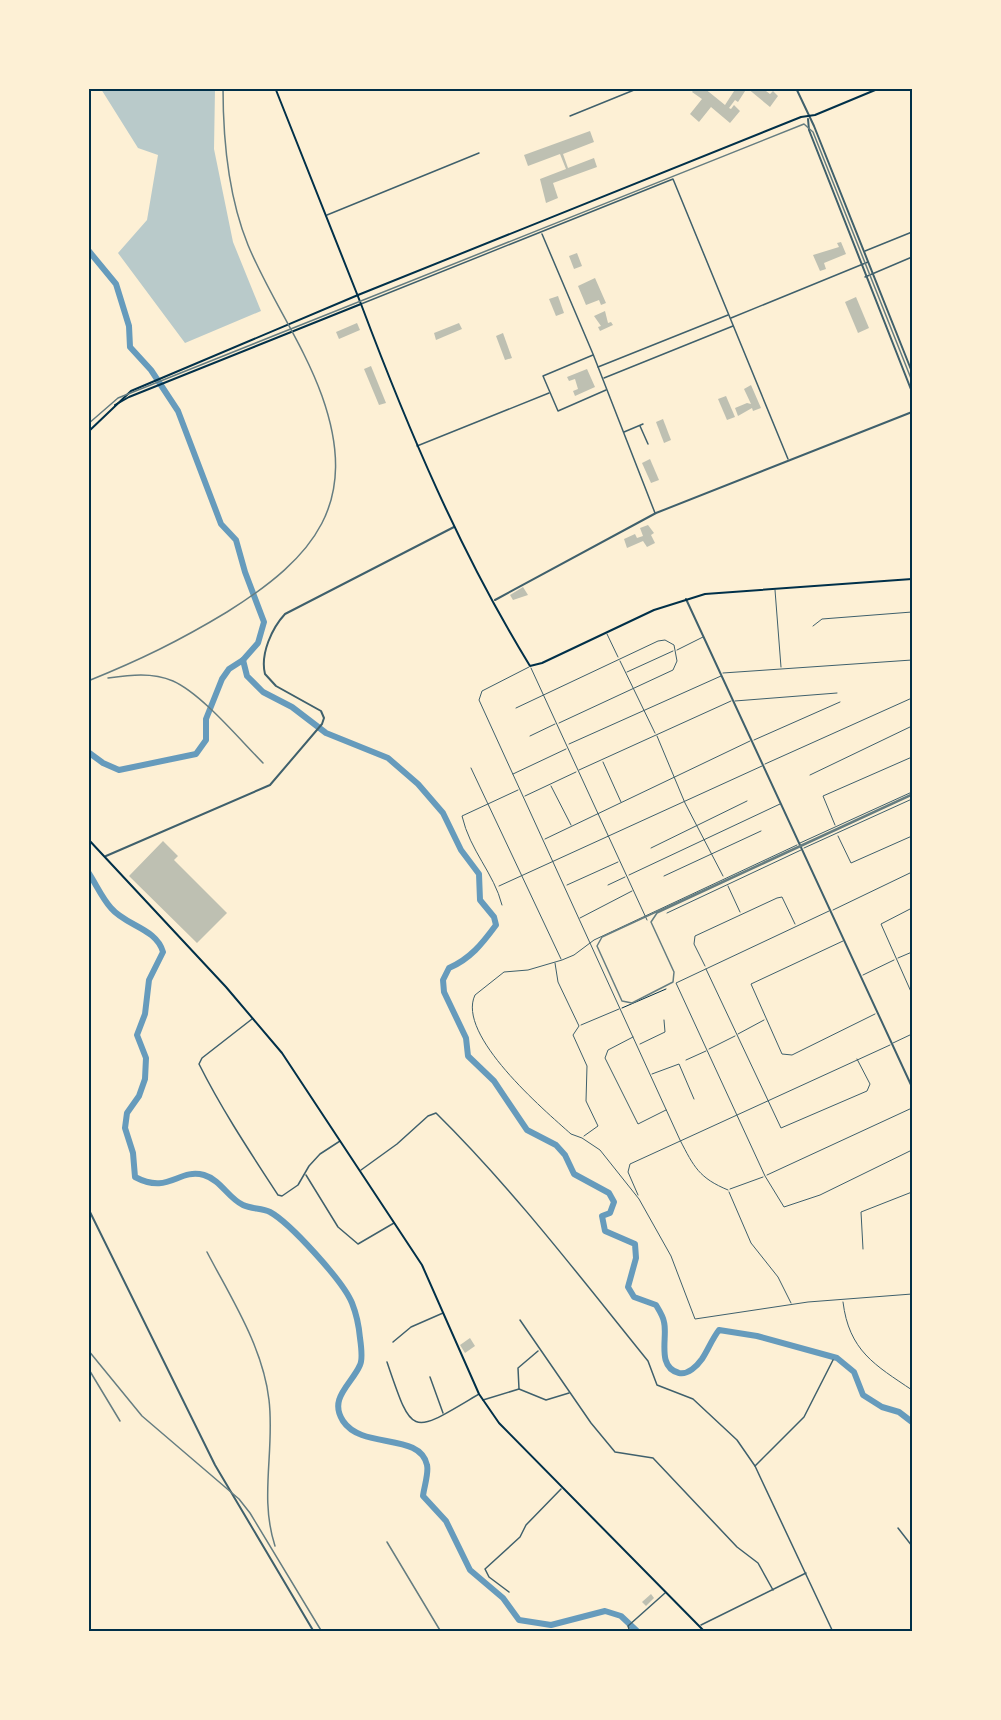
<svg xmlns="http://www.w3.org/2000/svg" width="1001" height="1720" viewBox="0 0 1001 1720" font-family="'Nunito Sans',sans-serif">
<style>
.green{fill:#b9caca}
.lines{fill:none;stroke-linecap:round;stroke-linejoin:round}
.river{stroke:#669bbc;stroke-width:6}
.building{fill:#bec0b2}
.path{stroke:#003049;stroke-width:1}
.service{stroke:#3f606c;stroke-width:1}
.minor{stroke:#3f606c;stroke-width:1.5}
.tertiary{stroke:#3f606c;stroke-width:2}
.secondary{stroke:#003049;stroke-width:2}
.primary{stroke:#003049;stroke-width:2}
.tram{stroke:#657d81;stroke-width:1.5}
.rail{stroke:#657d81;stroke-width:1.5}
.neatline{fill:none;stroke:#003049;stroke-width:2}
</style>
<rect width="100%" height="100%" fill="#fdf0d5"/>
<polygon class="green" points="101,89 215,89 214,149 233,242 261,311 185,343 118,253 147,220 158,155 138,148"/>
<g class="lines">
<g class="river">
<polyline points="88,250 116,284 129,326 130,347 151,370 178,411 221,524 236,540 245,572 264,622 258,643 243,660 229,669 222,679 206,719 206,740 196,754 119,770 103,763 88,752"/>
<path d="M243 660 247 676 263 692 292 707 326 733 388 758 418 784 443 813 461 850 479 874 480 900 494 917 496 925C482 944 470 959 449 968L443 980 444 992 466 1038 468 1056 494 1081 527 1130 556 1145 565 1155 574 1174 609 1193 614 1202 610 1213 602 1216 605 1231 635 1244 636 1258 628 1287 634 1297 656 1305C659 1310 663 1316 664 1322 668 1337 656 1367 679 1373 688 1375 697 1366 702 1359 708 1350 712 1339 719 1330L757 1336 837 1358 854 1372 863 1395 882 1407 899 1412 912 1422"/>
<path d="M88 872C96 884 102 898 111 908 126 926 156 928 163 952L149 980 145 1014 137 1035 146 1058 145 1079 139 1096 127 1113 125 1128 133 1153 135 1177C169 1195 178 1168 204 1175 221 1180 228 1198 243 1205 251 1209 262 1208 270 1212 290 1223 343 1281 352 1303 356 1313 359 1327 360 1338 361 1345 363 1359 360 1365 352 1384 328 1398 343 1421 362 1450 420 1432 427 1465 429 1473 424 1487 423 1496L446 1521 470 1570 503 1598 519 1620 551 1625 605 1611 621 1616 638 1632"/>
</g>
</g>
<g class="building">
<polygon points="695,88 704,88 725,105 736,88 747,88 738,102 735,100 729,108 731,109 734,105 740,111 730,123 711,107 699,122 690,114 702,99 692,92"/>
<polygon points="747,88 762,88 770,94 773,91 778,96 770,107"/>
<polygon points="590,131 594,142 563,154 568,168 594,158 597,167 553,183 558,198 546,203 540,179 566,169 560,154 528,166 524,155"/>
<polygon points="841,242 846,254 824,263 826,269 820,271 813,255 839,247 837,243"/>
<polygon points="577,253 582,266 574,269 569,256"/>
<polygon points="595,278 606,303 601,305 599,300 586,305 578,286"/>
<polygon points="558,296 564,313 556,316 549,299"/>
<polygon points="856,297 869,328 858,333 845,302"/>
<polygon points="605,311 608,323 611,322 613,325 600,331 598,327 601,326 594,316"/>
<polygon points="357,323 360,330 339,339 336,332"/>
<polygon points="459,323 462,329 436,340 434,333"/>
<polygon points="503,333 512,358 505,360 496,336"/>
<polygon points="371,366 386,403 379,405 364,369"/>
<polygon points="587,369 595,387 575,396 573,391 578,389 575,379 569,381 567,377"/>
<polygon points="751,385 761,408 753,411 752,408 738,416 735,408 747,403 751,404 744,389"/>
<polygon points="726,396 735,417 727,420 718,399"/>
<polygon points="663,419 671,440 664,443 656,422"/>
<polygon points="650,459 659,480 651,483 642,463"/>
<polygon points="648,525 654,533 651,535 655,543 647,547 643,541 627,548 624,539 635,534 637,538 643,536 640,528"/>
<polygon points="523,587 528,595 513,600 510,595"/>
<polygon points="163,841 178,856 174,860 227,913 197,943 129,876"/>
<polygon points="470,1338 475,1346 465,1353 460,1345"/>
<polygon points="651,1594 654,1598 646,1606 642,1602"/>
</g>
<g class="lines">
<polyline class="path" points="622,1008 666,989"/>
<g class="service">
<polyline points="775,590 781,667"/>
<polyline points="813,626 822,619 912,612"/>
<polyline points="607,634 618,657"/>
<polyline points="677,650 703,637"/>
<polyline points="620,661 655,733"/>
<path d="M529 667 482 691 479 700 680 1140C694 1167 699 1178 728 1190"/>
<polyline points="531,668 647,920"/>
<polyline points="627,672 673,651"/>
<polyline points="723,673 912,660"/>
<polyline points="735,701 837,693"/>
<polyline points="516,708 658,641 665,640 674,645 677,661 673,670 559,723"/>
<polyline points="530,736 555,724"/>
<polyline points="657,736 685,803 723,876"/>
<polyline points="754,740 840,702"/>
<polyline points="569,744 721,676"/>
<polyline points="603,762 621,802"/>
<polyline points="765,764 912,698"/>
<polyline points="471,768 561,959"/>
<polyline points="579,770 731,701"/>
<polyline points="513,774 566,749"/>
<polyline points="810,775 912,726"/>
<polyline points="551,786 571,825"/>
<polyline points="525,796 576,772"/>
<polyline points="835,825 823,796 912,757"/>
<polyline points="838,836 851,863 912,836"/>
<polyline points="545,839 750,741"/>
<polyline points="800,843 912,792"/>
<path d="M797 845 594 940 574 955 562 960 528 970 504 972 475 995C456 1035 544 1110 571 1134L582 1138 600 1150 639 1199 671 1256 695 1319 808 1302 912 1294"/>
<polyline points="651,848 747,801"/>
<polyline points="804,848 912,799"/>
<polyline points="629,875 780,804"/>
<polyline points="664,876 761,831"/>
<polyline points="567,885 618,862"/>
<polyline points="608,885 625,877"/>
<polyline points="499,886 762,766"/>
<polyline points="728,886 740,912"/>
<path d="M502 905C494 873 470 851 462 816L518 790"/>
<polyline points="912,908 881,924 912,994"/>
<polyline points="833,910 912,872"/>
<polyline points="829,911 676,983 765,1176 784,1207 820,1195 912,1150"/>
<polyline points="667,913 801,850"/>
<polyline points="580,918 632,891"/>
<polyline points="843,941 751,984 782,1054 792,1055 875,1014"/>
<polyline points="898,958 912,952"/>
<polyline points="555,963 558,982 579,1026 573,1035 587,1066 586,1101 598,1126 584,1136"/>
<polyline points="705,966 694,944 695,936 777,898 782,897 795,924"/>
<polyline points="706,969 781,1128 867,1091 870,1084 857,1059"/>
<polyline points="863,975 894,960"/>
<polyline points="581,1025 619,1009"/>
<polyline points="738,1034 764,1020"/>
<polyline points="633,1037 608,1050 605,1058 638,1124 666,1110"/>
<polyline points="893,1043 912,1034"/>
<polyline points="640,1044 665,1032 664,1020"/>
<polyline points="709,1049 735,1036"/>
<polyline points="686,1060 706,1051"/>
<polyline points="652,1074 679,1064 694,1099"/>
<polyline points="767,1175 912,1108"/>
<polyline points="730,1189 763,1177"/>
<polyline points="729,1192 751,1243 778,1277 791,1303"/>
<polyline points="638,1195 628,1172 630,1164 890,1045"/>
<polyline points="863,1249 861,1212 912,1192"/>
<path d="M843 1302C849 1351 875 1365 912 1390"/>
</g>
<g class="minor">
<polyline points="570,116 639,88"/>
<polyline points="327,215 479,153"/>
<polyline points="542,234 593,354 655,513"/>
<polyline points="865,251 912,232"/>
<polyline points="865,277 912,257"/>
<polyline points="361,304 673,179 788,459"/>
<polyline points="731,318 868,262"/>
<polyline points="593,355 543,376 558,411 606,390"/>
<polyline points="598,367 728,315"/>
<polyline points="604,378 733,326"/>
<polyline points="640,426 648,444"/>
<polyline points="624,432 643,424"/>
<polyline points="417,446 549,393"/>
<path d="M252 1019 202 1058 199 1064C222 1110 250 1152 278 1195L282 1196 298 1185 309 1166 320 1154 340 1141"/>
<path d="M361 1170 397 1144 428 1116 436 1113C513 1189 580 1277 648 1361L657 1385 693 1399 737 1440 755 1466 833 1632"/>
<polyline points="306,1175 338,1227 358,1244 394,1223"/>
<polyline points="520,1320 591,1423 615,1452 653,1458 737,1547 758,1563 773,1590"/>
<polyline points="393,1342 411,1327 443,1313"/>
<path d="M387 1362C413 1438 410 1435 479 1394"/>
<polyline points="430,1377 443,1413"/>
<polyline points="519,1389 518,1368 538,1351"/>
<polyline points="483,1400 519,1389 546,1400 569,1393"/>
<polyline points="755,1466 804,1417 833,1360"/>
<polyline points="898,1528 912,1546"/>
<polyline points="509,1592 489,1577 485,1569 520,1537 526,1525 561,1489"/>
<polyline points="701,1625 806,1573"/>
<polyline points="630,1632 628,1626 665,1593"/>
</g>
<g class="tertiary">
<polyline points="796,88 814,126 912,372"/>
<polyline points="808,119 809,130 912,392"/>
<polyline points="686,599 912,1087"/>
<polyline points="495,600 656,513 912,412"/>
<path d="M106 856 270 785 322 724 324 718 321 711 276 686 265 674C260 654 272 628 285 614L454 527"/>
<polyline points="88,1208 215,1465 314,1632"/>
</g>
<g class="secondary">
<polyline points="358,295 801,117 815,115 880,88"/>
<path d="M361 304C408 429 460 552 530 666L542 663 654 610 705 594 912 579"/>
</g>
<g class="primary">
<polyline points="115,405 129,397 361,304 276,90 278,88"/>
<polyline points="88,432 131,391 358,295"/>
<polyline points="88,839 226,987 282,1053 422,1265 479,1394 499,1423 705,1632"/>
</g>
<g class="tram">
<polyline points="88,424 118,398 804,124 813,132 912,381"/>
<polyline points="912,794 602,937 597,946 622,1001 632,1003 673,982 674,972 651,922 657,913 912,795"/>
</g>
<g class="rail">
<path d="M108 678C130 675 152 672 173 681 202 694 240 740 263 763"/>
<path d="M88 681C140 660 179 641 227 612 315 557 360 503 322 396 303 343 269 296 248 245 228 196 223 141 223 88"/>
<path d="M207 1252C231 1298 263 1347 269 1400 275 1450 259 1497 275 1546"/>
<polyline points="88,1350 142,1416 239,1499 250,1513 322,1632"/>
<polyline points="88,1368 120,1421"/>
<polyline points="387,1542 441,1632"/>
<polyline points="88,1631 89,1632"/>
</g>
</g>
<rect width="1001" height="1720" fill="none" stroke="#fdf0d5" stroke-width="180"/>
<rect x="90" y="90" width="821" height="1540" class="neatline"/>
</svg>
